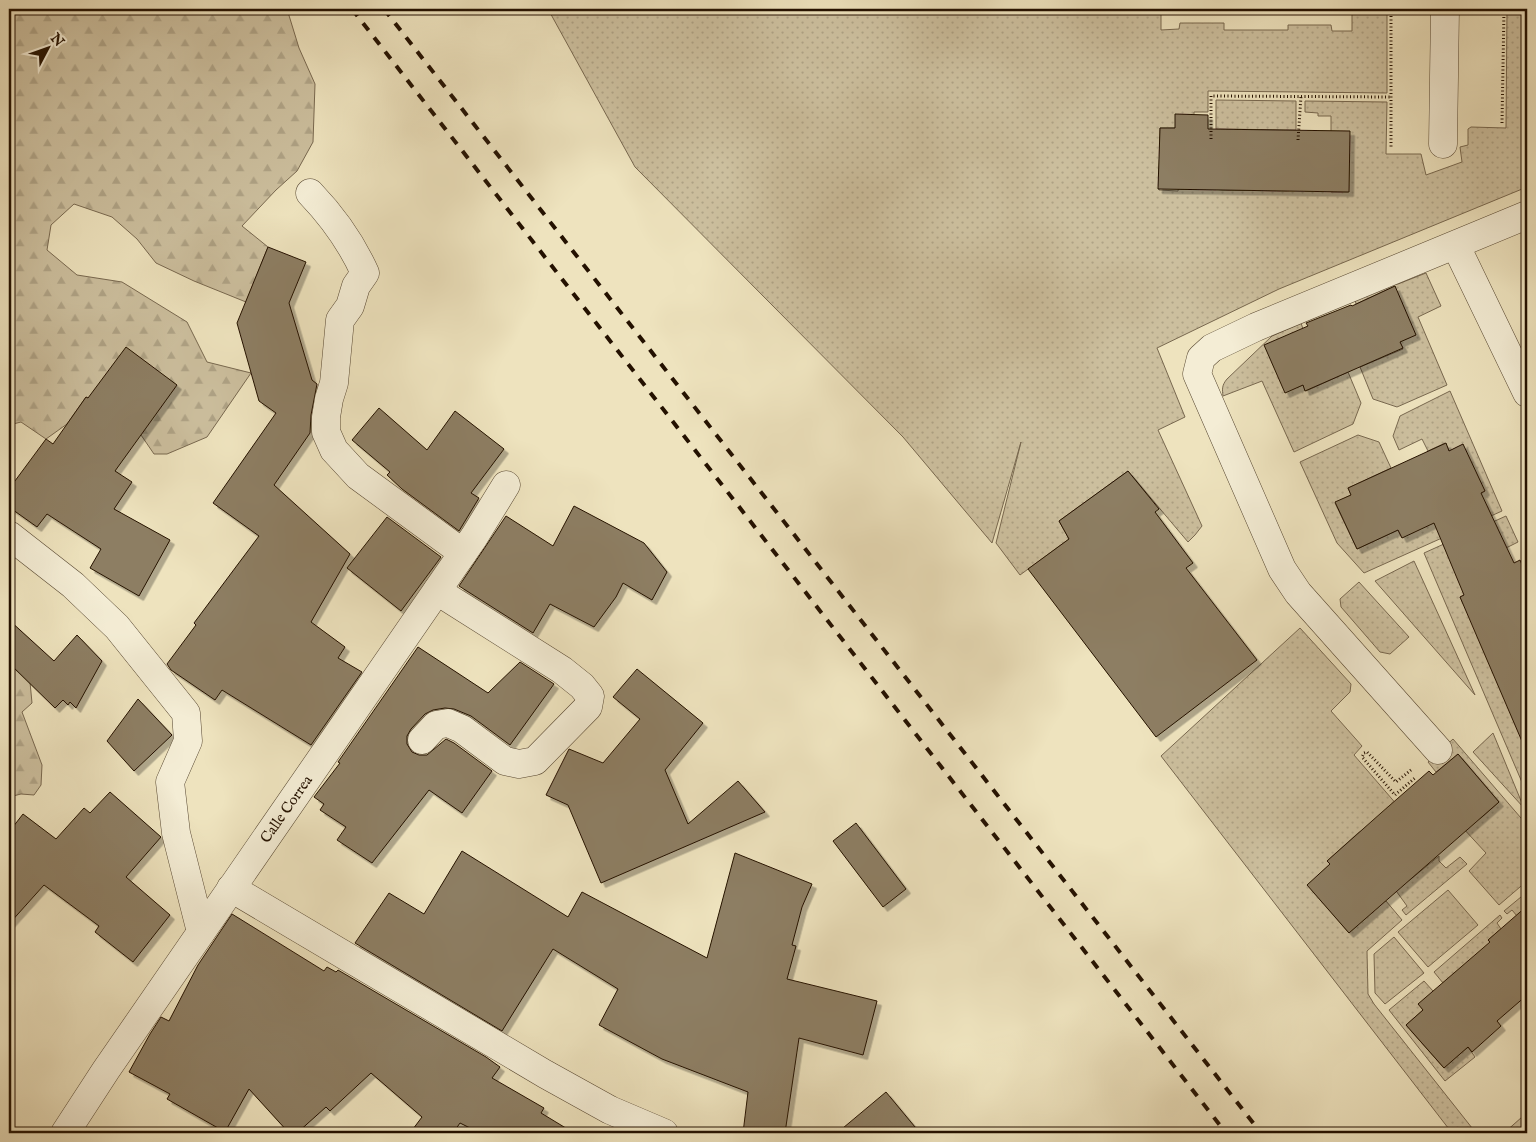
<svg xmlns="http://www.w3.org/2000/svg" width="1536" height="1142" viewBox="0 0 1536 1142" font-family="'IM FELL English',serif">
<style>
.green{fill:url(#green-dots);stroke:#78684f}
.forest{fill:url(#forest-firs);stroke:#78684f}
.building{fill:#8d7e63;stroke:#241100;filter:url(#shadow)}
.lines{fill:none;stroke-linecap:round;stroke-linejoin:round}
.minor-casing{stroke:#564630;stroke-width:29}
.path{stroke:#241100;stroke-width:3;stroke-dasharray:1 2.5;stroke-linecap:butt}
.minor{stroke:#f4edd5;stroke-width:28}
.rail{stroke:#241100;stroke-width:4;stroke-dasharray:9 9;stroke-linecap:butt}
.labels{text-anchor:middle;stroke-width:4;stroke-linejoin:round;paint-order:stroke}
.street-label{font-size:15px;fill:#241100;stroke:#f4edd5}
</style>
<defs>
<pattern id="green-dots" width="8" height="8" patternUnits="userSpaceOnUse" patternTransform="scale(1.25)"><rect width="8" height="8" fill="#ccbf9e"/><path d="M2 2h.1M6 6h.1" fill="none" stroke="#afa386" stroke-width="1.8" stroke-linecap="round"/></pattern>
<pattern id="forest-firs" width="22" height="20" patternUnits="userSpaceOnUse" patternTransform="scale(1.25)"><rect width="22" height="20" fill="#ccbf9e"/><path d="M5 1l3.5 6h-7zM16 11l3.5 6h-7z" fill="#afa386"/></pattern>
<filter id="shadow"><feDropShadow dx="4.5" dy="4.5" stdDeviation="0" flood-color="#0004"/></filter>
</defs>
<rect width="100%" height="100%" fill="#eee3be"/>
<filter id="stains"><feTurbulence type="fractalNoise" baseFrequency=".004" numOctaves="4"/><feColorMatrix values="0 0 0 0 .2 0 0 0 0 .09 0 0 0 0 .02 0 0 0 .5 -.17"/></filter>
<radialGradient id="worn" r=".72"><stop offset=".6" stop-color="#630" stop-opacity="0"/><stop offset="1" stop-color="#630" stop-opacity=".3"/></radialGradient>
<g class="green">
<polygon points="548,9 1161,9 1161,30 1179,29 1180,23 1224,23 1224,30 1288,30 1288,25 1331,25 1332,31 1352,31 1352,9 1387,9 1387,93 1208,91 1208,112 1194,112 1194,115 1175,128 1160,128 1159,190 1178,191 1179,183 1222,190 1286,191 1331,185 1331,192 1348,192 1331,131 1331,116 1318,116 1318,113 1305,112 1305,101 1387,102 1386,154 1421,154 1426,175 1462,162 1460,147 1468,145 1468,129 1471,127 1506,128 1507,9 1527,9 1527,187 1279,289 1157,348 1185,417 1158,430 1202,526 1195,535 1188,542 1128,471 1059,521 1069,539 1020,575 996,543 1021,442 992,543 903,437 635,167"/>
<polygon points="1216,100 1296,101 1296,130 1216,129"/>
<polygon points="1426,273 1441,306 1418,317 1447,385 1397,407 1373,399 1360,367 1403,349 1400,342 1395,286 1356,304 1355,299 1391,284 1398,284"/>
<path d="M1301 323 1303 329 1285 392 1303 385 1306 391 1348 372 1361 403 1353 424 1294 452 1262 381 1223 396C1222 389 1222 385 1227 379L1272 336Z"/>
<polygon points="1450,391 1502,511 1364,573 1337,543 1300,462 1358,435 1379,442 1391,468 1348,488 1351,495 1335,503 1357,549 1398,530 1402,538 1463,445 1449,451 1445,443 1428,451 1422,439 1399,450 1393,436 1400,416"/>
<polygon points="1506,516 1518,542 1506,548 1464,595 1460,597 1527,735 1527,794 1424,553"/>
<polygon points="1414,561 1475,695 1375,581"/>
<polygon points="1359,582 1409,637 1390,654 1380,652 1341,607 1340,599"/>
<polygon points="1300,628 1351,684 1350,692 1331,711 1362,746 1354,755 1398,806 1358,833 1327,861 1330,864 1308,885 1349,933 1380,903 1386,901 1402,920 1367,951 1368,994 1374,1004 1476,1133 1452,1133 1161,756"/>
<polygon points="1493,733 1524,808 1473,752"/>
<polygon points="1453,739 1527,825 1527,881 1499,905 1469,871 1486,853 1462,827 1481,818 1499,802 1458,754 1436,772 1428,762"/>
<polygon points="1439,856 1439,861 1446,868 1460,857 1467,864 1406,915 1402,910 1407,906 1394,888 1411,879"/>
<polygon points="1448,890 1478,925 1428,967 1398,932"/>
<polygon points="1527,892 1527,906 1517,916 1512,910 1507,914 1504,911"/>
<polygon points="1500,915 1502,918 1497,923 1501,929 1488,940 1494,947 1443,983 1434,972"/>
<polygon points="1394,937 1424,973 1385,1004 1375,993 1374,954"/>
<polygon points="1424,981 1433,991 1423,1010 1406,1025 1443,1067 1468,1047 1475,1057 1445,1081 1389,1010"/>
<polygon points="1522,1117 1527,1124 1516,1133 1504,1133"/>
</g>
<g class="forest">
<polygon points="9,9 287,9 299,48 315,84 313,142 297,171 276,190 242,226 268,247 246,302 194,281 156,263 137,239 112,217 74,204 51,225 47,250 77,275 122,282 187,322 207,362 251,373 207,437 167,454 154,454 141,435 86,397 67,424 46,439 21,422 9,425"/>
<polygon points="9,662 21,665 30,682 32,703 22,712 42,765 41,785 34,795 21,794 9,797"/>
</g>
<g class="building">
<polygon points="1175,114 1208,115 1208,129 1350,131 1349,192 1158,189 1160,128 1175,128"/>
<polygon points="268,247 306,262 289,303 312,380 317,384 311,415 310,433 274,485 350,554 311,622 345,647 338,658 362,672 311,745 222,690 215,700 171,670 167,664 196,625 194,623 259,536 213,503 276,413 259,401 237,323"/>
<polygon points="1395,286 1416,335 1400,342 1403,348 1305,391 1303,385 1285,393 1264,345 1308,326 1306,323 1351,305 1352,306"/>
<polygon points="126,347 177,385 115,471 132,482 114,509 170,540 139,596 90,568 101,549 47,514 37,527 9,507 9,489 46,439 53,444 86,397 88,398"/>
<polygon points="379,408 427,450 455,411 504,449 471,493 479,498 459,531 402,489 387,475 390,472 352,440"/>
<polygon points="1446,443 1449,451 1463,444 1485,491 1481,493 1514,563 1520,560 1527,577 1527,753 1460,597 1464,595 1434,523 1402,538 1398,530 1357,549 1335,502 1351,495 1348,488"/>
<polygon points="1128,471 1159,509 1155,512 1193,563 1186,568 1257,660 1156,737 1028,569 1069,539 1059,521"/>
<polygon points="574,506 644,543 667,572 652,600 623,583 616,597 594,627 550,604 533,633 459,586 506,516 553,546"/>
<polygon points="387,517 441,557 401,611 347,568"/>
<polygon points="9,620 54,661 77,635 102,661 76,708 70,702 68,705 63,700 55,708 9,663"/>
<polygon points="418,647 488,693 520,662 554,684 510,745 471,716 454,709 445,708 433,710 425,714 411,729 407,736 407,744 412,752 419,755 427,755 446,739 454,743 492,771 462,813 429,790 372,863 337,840 346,827 320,810 324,804 314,797 340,763 338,762"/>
<polygon points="637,669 703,723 665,770 688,824 738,781 765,812 601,883 568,805 546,795 569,749 603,763 640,719 613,697"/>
<polygon points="138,699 172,735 134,771 107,741"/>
<polygon points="1458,754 1499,802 1349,933 1307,885 1330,864 1327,861 1381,813 1429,771 1433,775"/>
<polygon points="110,792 161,837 126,877 170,915 133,962 95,932 99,926 44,885 9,924 9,832 23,814 56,839 84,808 90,813"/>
<polygon points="856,823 906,889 883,907 833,841"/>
<polygon points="462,851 568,917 582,892 707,958 735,853 812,884 802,907 792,945 796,946 787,979 877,1001 863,1055 799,1038 785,1133 743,1133 748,1092 662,1059 599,1025 618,989 553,949 502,1031 355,943 389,893 424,914"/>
<polygon points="1527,906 1527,995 1497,1021 1501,1026 1472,1052 1468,1047 1444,1068 1406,1025 1423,1010 1418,1004 1490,942 1488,940"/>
<polygon points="232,914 324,971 327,967 336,972 338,970 486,1057 500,1067 492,1078 544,1108 541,1113 574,1133 480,1133 460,1123 453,1133 410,1133 422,1117 371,1073 330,1111 326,1107 297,1133 289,1133 249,1089 225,1132 167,1099 170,1094 129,1072 150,1034 161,1017 169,1021 198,965"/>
<polygon points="886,1092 920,1133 837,1133"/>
</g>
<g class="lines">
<g class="minor-casing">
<g id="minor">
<polyline points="1443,144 1445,9"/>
<path d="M310 193C332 216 352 244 365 273L356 286 350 306 340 320 334 383 329 399 326 417V432L334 450 358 476 463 553"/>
<polyline points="1456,246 1527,393"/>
<polyline points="9,535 73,585 117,627 186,713 188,741 170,782 176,833 201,932"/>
<polyline points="422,740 436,725 448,723 462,729 505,761 519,764 535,761 588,707 590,696 582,686 562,670 437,591"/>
<polyline points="1438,750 1298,593 1282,569 1197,374 1201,358 1212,348 1256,327 1527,215"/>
<polyline points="231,888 545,1074 610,1110 664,1133"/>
<polyline points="65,1133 106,1070 474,537 506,485"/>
</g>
</g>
<g class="path">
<polyline points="1391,9 1391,148"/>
<polyline points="1502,123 1504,9"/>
<polyline points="1211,139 1211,96 1390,97"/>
<polyline points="1298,140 1301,96"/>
<polyline points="1411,770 1396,782 1367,752 1364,753 1362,757 1395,795 1416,777"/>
</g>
<use href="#minor" class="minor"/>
<g class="rail">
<polyline points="352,9 1226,1133"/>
<polyline points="384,9 1261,1133"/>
</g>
</g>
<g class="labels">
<g class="street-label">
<text transform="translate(286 809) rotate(-55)" y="5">Calle Correa</text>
</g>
</g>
<rect width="1536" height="1142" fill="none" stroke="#eee3be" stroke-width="30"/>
<rect x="10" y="10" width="1516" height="1122" fill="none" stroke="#241100" stroke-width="2.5"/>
<rect x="15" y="15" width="1506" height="1112" fill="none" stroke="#241100"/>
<g transform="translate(48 48) rotate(49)" stroke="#f4edd5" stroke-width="4" paint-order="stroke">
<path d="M0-4L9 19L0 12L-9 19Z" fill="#241100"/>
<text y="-8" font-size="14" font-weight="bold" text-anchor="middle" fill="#241100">N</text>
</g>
<rect width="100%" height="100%" filter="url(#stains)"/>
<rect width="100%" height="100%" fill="url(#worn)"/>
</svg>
